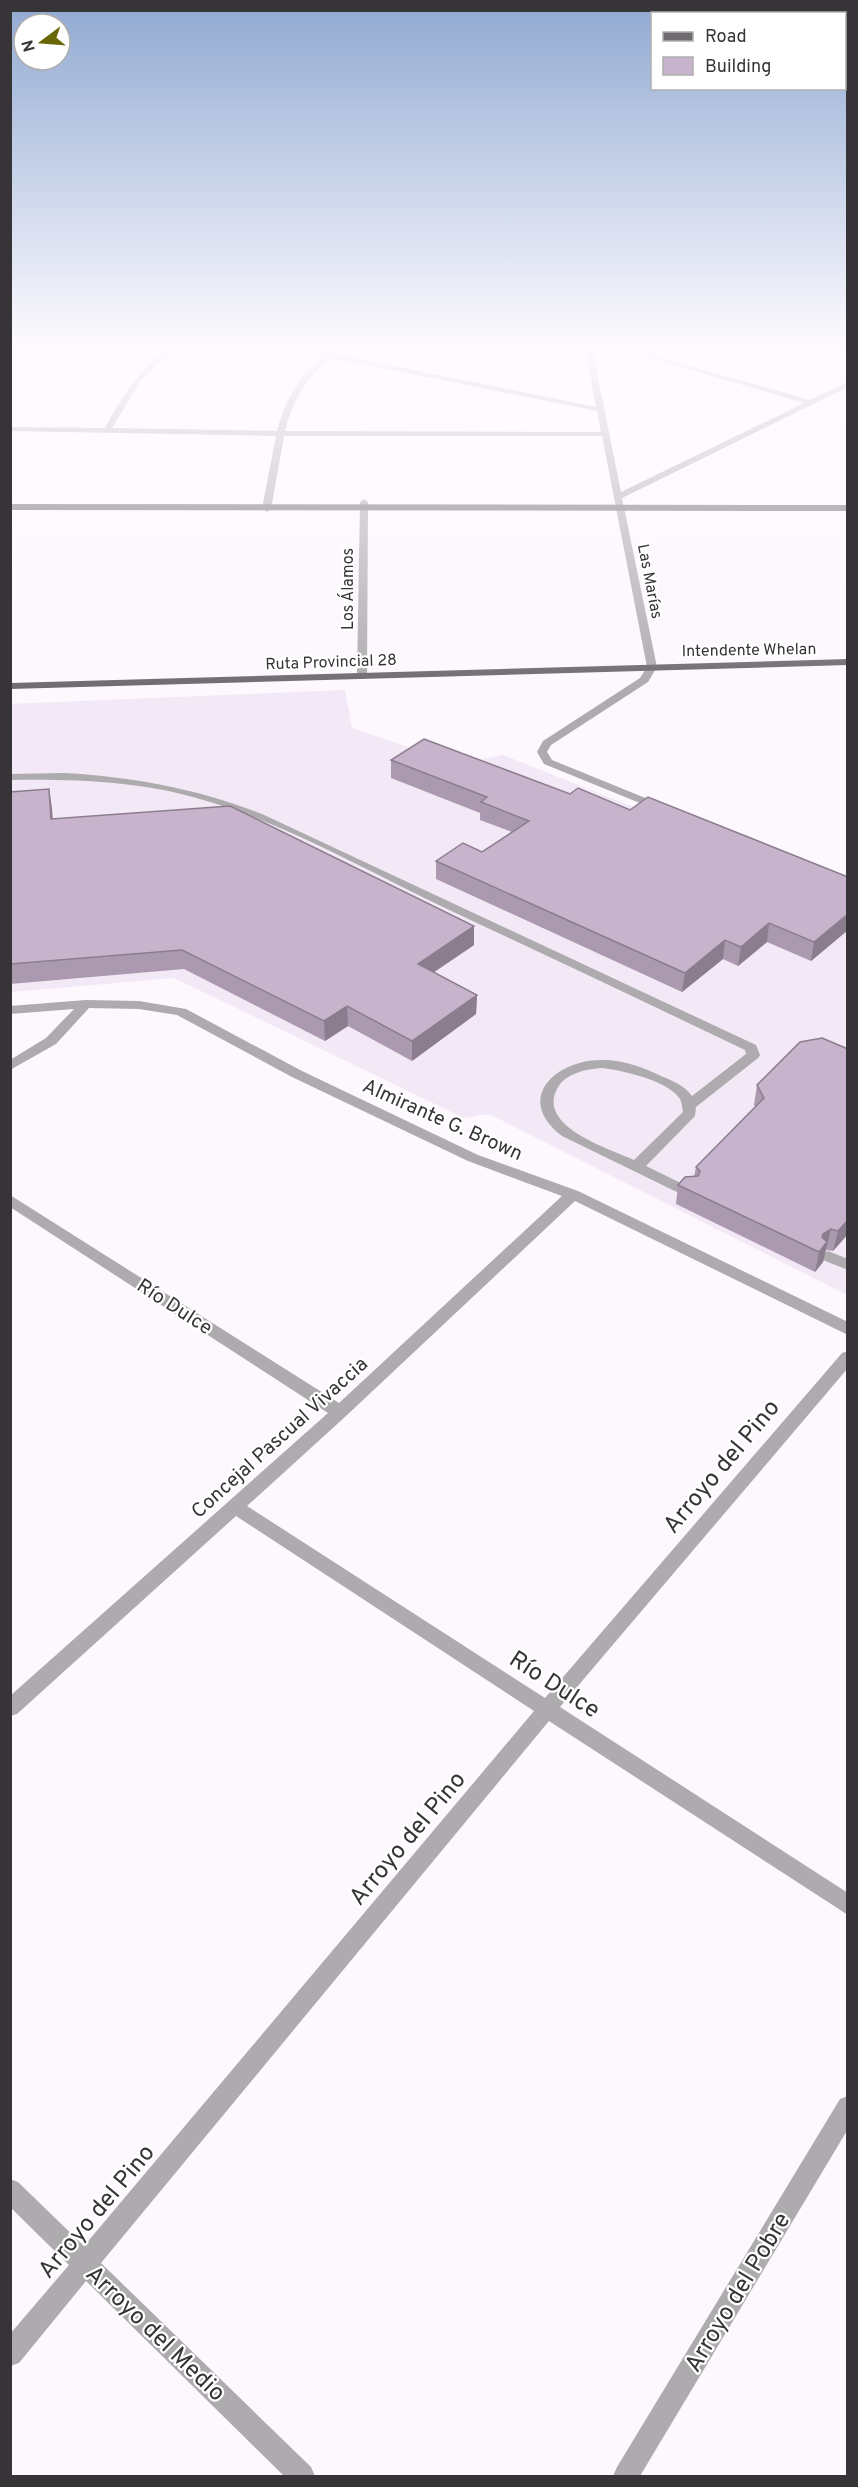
<svg xmlns="http://www.w3.org/2000/svg" width="858" height="2487" viewBox="0 0 858 2487" font-family="Overpass,sans-serif">
<style>
.built{fill:#f3e8f5}
.lines{fill:none;stroke-linecap:round;stroke-linejoin:round}
.minor{fill:#adabae;fill-rule:evenodd}
.major{fill:#6e6a6f;fill-rule:evenodd}
.wall{fill:#ab9aaf}
.shaded-wall{fill:#8b7d8e}
.building{fill:#c7b3cb;stroke:#8b7d8e;stroke-width:1.5}
.labels{text-anchor:middle;stroke-width:4.5;stroke-linejoin:round;paint-order:stroke}
.far-street-label{font-size:16px;fill:#363437;stroke:#fff}
.street-label{font-size:20px;fill:#363437;stroke:#fff}
.near-street-label{font-size:24px;fill:#363437;stroke:#fff}
</style>
<rect width="100%" height="100%" fill="#fdf7fe"/>
<polygon class="built" points="345,690 352,728 458,764 503,755 847,892 847,1295 489,1114 464,1118 174,978 11,992 10,704"/>
<g class="lines">
<g class="minor">
<path d="M174 343H182L157 364 139 383 112 428 277 431C285 401 299 375 324 356L267 343H282L329 353 345 343H353L336 354 596 407 584 343H591L621 492 804 403 598 343H610L810 400 848 382V387L622 498 657 667 648 682 551 745 547 752 552 760 665 806V810H657L544 764 537 752 543 741 640 678 647 667 602 436H284L271 509 267 512 263 509V503L276 436 10 431V427L105 428C123 394 143 366 174 343ZM331 358 597 411 601 432 285 431C293 401 306 377 331 358Z"/>
<polygon points="827,343 848,346 848,350 827,345"/>
<polygon points="364,499 368,502 367,676 362,679 357,676 360,502"/>
<path d="M65 773C134 777 198 789 262 814L756 1045 760 1055 758 1058 696 1107 695 1116 646 1166 693 1189 695 1192 693 1195H683L562 1136C513 1099 556 1059 603 1060 623 1060 643 1067 661 1076 673 1081 684 1085 692 1096L746 1054 745 1050C645 1002 545 955 445 908 365 870 285 823 200 799 139 781 74 779 10 780V774ZM602 1068C622 1070 669 1081 680 1099 682 1103 682 1107 683 1112L634 1160C610 1149 537 1127 557 1089 565 1073 587 1069 602 1068Z"/>
<polygon points="86,1000 139,1001 186,1009 302,1071 478,1155 578,1191 848,1322 848,1335 575,1201 346,1416 247,1506 545,1698 842,1353 848,1351 848,1368 560,1707 848,1893 848,1915 549,1721 101,2263 311,2467 315,2476 284,2476 86,2281 19,2363 10,2366 10,2334 69,2265 10,2207 10,2179 18,2182 84,2246 534,1711 236,1516 17,1714 10,1716 10,1696 328,1413 10,1207 10,1195 339,1403 562,1196 468,1161 292,1077 177,1015 139,1009 89,1008 56,1044 10,1070 10,1060 46,1038 74,1009 10,1014 10,1006"/>
<polygon points="828,1251 848,1259 848,1270 823,1260 820,1256"/>
<polygon points="848,2096 848,2129 640,2476 613,2476 617,2467 840,2099"/>
</g>
<g class="major">
<polygon points="10,504 848,505 848,511 10,510"/>
<polygon points="848,659 848,665 10,689 10,683"/>
</g>
</g>
<g class="wall">
<polygon points="391,760 570,794 630,810 848,877 848,930 811,961 767,942 738,966 723,959 682,992 436,879 436,861 482,852 512,832 480,820 480,813 391,778"/>
<polygon points="10,792 52,808 52,819 474,926 474,945 434,972 477,995 476,1014 412,1061 348,1026 325,1041 184,969 10,984"/>
<polygon points="757,1085 848,1234 833,1251 826,1250 823,1262 815,1272 676,1204 678,1185 694,1177 696,1167 755,1107 754,1105"/>
</g>
<g class="shaded-wall">
<polygon points="49,789 52,808 54,838 51,819"/>
<polygon points="848,914 848,930 811,961 814,942"/>
<polygon points="769,923 767,942 738,966 741,947"/>
<polygon points="474,926 474,945 418,983 418,964"/>
<polygon points="725,940 723,959 682,992 685,973"/>
<polygon points="477,995 476,1014 412,1061 412,1041"/>
<polygon points="347,1006 348,1026 325,1041 324,1021"/>
<polygon points="848,1220 848,1234 833,1251 838,1231"/>
<polygon points="831,1229 823,1262 815,1272 823,1234"/>
</g>
<g class="building">
<polygon points="424,739 570,794 578,788 630,810 648,797 848,877 848,914 814,942 769,923 741,947 725,940 685,973 436,861 463,843 482,852 529,821 481,802 487,797 391,760"/>
<polygon points="49,789 51,819 230,806 474,926 418,964 477,995 412,1041 347,1006 324,1021 182,950 10,964 10,792"/>
<polygon points="822,1038 848,1049 848,1220 838,1231 831,1229 823,1234 822,1237 827,1242 819,1252 678,1185 685,1177 698,1176 700,1171 696,1167 764,1098 757,1085 800,1042"/>
</g>
<linearGradient id="sky" x2="0" y2="1"><stop stop-color="#90a9d2"/><stop offset="0.5" stop-color="#fefbff"/><stop offset="1" stop-color="#fefbff" stop-opacity="0"/></linearGradient>
<rect width="858" height="691" fill="url(#sky)"/>
<g class="labels">
<g class="far-street-label">
<text transform="translate(651 581) rotate(79)" y="6">Las Marías</text>
<text transform="translate(347 589) rotate(-90)" y="6">Los Álamos</text>
<text transform="translate(749 649) rotate(-1)" y="6">Intendente Whelan</text>
<text transform="translate(331 661) rotate(-2)" y="6">Ruta Provincial 28</text>
</g>
<g class="street-label">
<text transform="translate(443 1119) rotate(24)" y="7">Almirante G. Brown</text>
<text transform="translate(175 1306) rotate(33)" y="7">Río Dulce</text>
<text transform="translate(279 1437) rotate(-42)" y="7">Concejal Pascual Vivaccia</text>
</g>
<g class="near-street-label">
<text transform="translate(721 1466) rotate(-50)" y="8">Arroyo del Pino</text>
<text transform="translate(555 1684) rotate(33)" y="8">Río Dulce</text>
<text transform="translate(407 1838) rotate(-50)" y="8">Arroyo del Pino</text>
<text transform="translate(96 2211) rotate(-50)" y="8">Arroyo del Pino</text>
<text transform="translate(737 2292) rotate(-59)" y="8">Arroyo del Pobre</text>
<text transform="translate(156 2333) rotate(44)" y="8">Arroyo del Medio</text>
</g>
</g>
<rect width="858" height="2487" fill="none" stroke="#363437" stroke-width="24"/>
<rect x="651" y="12" width="195" height="78" fill="#ffffff" stroke="#afaeaf" stroke-width="1.5"/>
<rect x="663" y="32" width="30" height="9" fill="#6e6a6f" stroke="#afaeaf" stroke-width="1.5"/>
<text x="705" y="42" font-size="18" fill="#363437">Road</text>
<rect x="663" y="57" width="30" height="18" fill="#c7b3cb" stroke="#afaeaf" stroke-width="1.5"/>
<text x="705" y="72" font-size="18" fill="#363437">Building</text>
<g transform="translate(42 42) rotate(254)"><circle r="28" fill="#ffffff" stroke="#afaeaf" stroke-width="1.5"/>
<path d="M0-4.5L10 22L0 15L-10 22Z" fill="#686906"/>
<text y="-9" font-size="16" font-weight="bold" text-anchor="middle" fill="#363437">N</text>
</g>
</svg>
